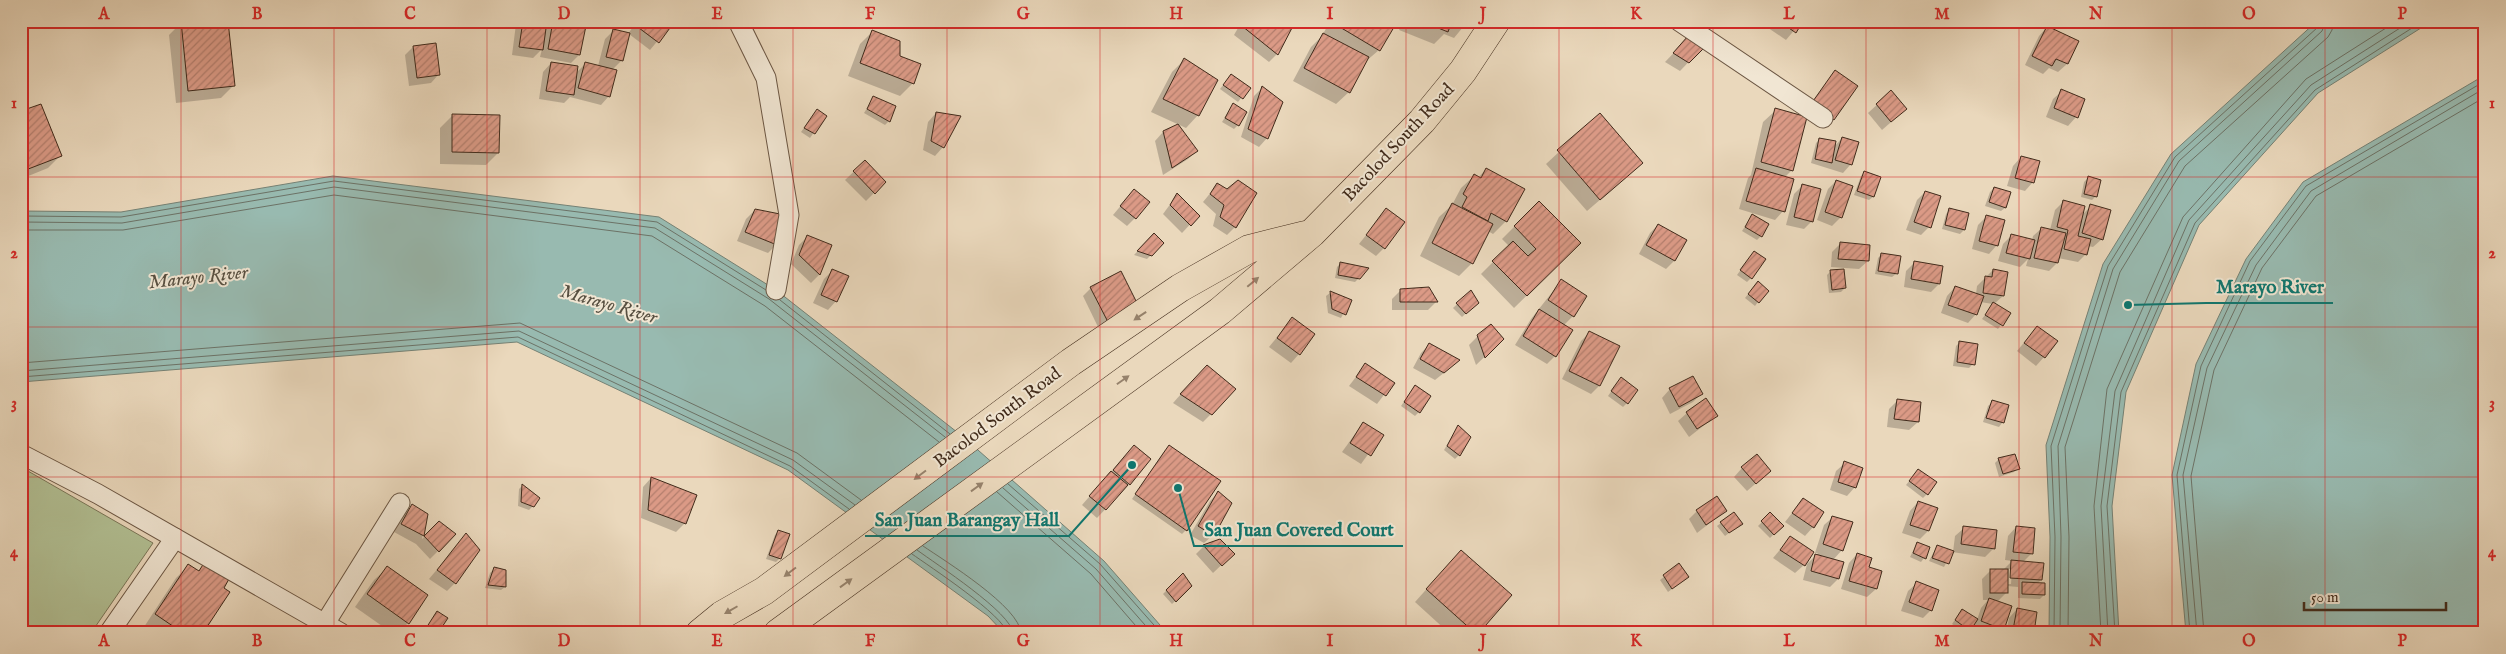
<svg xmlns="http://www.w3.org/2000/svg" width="2506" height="654" viewBox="0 0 2506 654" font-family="'IM FELL English',serif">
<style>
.grass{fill:#b2c094;stroke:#7a7658}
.water{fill:#98bab0;stroke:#758174}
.shadow{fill:#0003;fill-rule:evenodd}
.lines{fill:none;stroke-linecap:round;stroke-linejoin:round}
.shore{stroke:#6c7266;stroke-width:1}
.building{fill:url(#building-hatch);stroke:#412b1b}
.minor-casing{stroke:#6b5643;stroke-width:21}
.trunk-casing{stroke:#412b1b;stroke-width:29}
.minor{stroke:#f1e6d3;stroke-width:19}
.trunk{stroke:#ead8bc;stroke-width:28}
.oneway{fill:#96826c}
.grid{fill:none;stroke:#d62828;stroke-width:1;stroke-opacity:0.55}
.labels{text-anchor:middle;stroke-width:4;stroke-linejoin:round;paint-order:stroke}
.street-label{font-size:18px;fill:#412b1b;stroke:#f1e6d3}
.water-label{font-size:19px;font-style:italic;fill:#574f40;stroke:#f1e6d3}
.leader{fill:none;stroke:#0f766e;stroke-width:2}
.callout-dot{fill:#0f766e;stroke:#f1e6d3;stroke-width:2}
.callout-label{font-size:19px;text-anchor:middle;font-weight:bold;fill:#0f766e;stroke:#f1e6d3;stroke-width:4;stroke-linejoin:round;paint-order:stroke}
.neatline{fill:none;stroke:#d62828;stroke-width:2}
.grid-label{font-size:16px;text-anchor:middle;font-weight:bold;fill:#d62828}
</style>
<defs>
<pattern id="building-hatch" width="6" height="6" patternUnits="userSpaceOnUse" patternTransform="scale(1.25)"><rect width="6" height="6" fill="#db9a86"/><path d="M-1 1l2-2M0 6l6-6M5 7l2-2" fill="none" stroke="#b37e6d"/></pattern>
</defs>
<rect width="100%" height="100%" fill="#ead8bc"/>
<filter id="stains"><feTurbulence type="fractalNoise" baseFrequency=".004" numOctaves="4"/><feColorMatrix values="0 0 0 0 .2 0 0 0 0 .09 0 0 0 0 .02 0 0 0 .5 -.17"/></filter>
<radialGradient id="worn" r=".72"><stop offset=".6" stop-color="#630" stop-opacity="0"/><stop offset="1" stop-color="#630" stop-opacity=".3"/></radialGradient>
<polygon class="grass" points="21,467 153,543 91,633 21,633"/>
<g class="water">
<polygon points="2317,21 2432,21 2318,93 2199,225 2126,392 2112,506 2119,633 2049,633 2050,537 2046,445 2103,264 2171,154"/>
<polygon points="2485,75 2485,633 2186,633 2172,475 2196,364 2246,259 2303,182"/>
<polygon points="333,176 659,217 776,290 962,436 1104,561 1167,633 1004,633 988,616 788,470 517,342 21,382 21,211 121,212"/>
</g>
<g class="shadow">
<polygon points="518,21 586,21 579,55 571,63 540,57 542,49 533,58 512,55 516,24"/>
<polygon points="637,21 674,21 650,50 629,34 622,60 612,70 609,96 601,105 570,97 564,103 539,99 543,72 551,63 576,73 586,63 598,66 605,39 614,30 628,34"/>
<polygon points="1242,21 1288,21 1277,54 1269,62 1234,35"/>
<polygon points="1330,21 1394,21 1379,50 1365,62 1349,92 1336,104 1293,81 1311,47 1322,36"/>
<polygon points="1468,21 1454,38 1444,34 1434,44 1399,30 1402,24 1396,22"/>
<polygon points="1758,21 1802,21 1786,40"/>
<polygon points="182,22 233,86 221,98 176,103 169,35"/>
<polygon points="2047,27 2077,42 2067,64 2058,72 2049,68 2043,74 2025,65 2039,36"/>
<polygon points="872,32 898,57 913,83 900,96 848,76 860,44"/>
<polygon points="1688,38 1702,48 1680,71 1665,62"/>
<polygon points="413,47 439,74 431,83 409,86 405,55"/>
<polygon points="1184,60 1198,115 1186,128 1151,112 1172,72"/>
<polygon points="1835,72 1856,87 1825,128 1804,113"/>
<polygon points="1231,75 1249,88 1238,102 1220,89"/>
<polygon points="1262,88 1267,138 1259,147 1241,137 1254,96"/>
<polygon points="2062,91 2076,117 2068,126 2046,117 2053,99"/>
<polygon points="1891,92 1906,109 1882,130 1868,113"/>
<polygon points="874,97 889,121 885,125 864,113"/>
<polygon points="1233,105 1238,125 1234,129 1222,122"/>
<polygon points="817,110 825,116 810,138 801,132"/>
<polygon points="1776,110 1792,170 1784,178 1783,211 1775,220 1739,209 1748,178 1751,175 1763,122"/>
<polygon points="21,112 60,156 48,168 21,179"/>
<polygon points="936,113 943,147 935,156 923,150 928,122"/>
<polygon points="453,115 498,153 486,165 440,164 440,128"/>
<polygon points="1599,115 1629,175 1587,211 1546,164"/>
<polygon points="1163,132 1197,151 1188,159 1163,175 1155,141"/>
<polygon points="1842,138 1851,164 1843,173 1811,163 1816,143 1820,139 1834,147"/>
<polygon points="2021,157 2033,182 2025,191 2007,186 2013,166"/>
<polygon points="865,161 885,182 866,201 845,180"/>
<polygon points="1486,169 1523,189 1506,221 1493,234 1488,231 1472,263 1459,276 1420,256 1439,217 1452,205 1461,188 1474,176 1478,178"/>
<polygon points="1865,173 1873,197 1869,200 1854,195 1861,176"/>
<polygon points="2088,178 2096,196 2092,200 2081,197 2084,182"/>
<polygon points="1836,181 1841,217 1832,226 1817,220 1828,189"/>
<polygon points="1217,185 1227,191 1235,227 1227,235 1213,226 1216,214 1203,202"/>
<polygon points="1802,186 1812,221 1804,229 1786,225 1794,194"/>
<polygon points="1994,188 2005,208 2001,211 1985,206 1990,192"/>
<polygon points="1134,190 1135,218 1127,226 1113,215"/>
<polygon points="1925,192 1929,227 1921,235 1906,230 1917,200"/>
<polygon points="1177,195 1198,216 1182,233 1163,214"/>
<polygon points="1539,202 1580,243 1514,308 1481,274 1509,246 1502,239"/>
<polygon points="2063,202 2082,215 2091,206 2102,239 2093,247 2088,246 2086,254 2078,262 2058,258 2057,263 2049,271 2026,266 2028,259 2020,267 1998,261 2003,244 2011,236 2032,241 2033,236 2042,228 2050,230 2055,210"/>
<polygon points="755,210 776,245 768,253 737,241 746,219"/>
<polygon points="1386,210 1384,248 1376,256 1359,244"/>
<polygon points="1950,210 1967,214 1964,230 1960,234 1942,229 1946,214"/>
<polygon points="1752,216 1761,236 1757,240 1742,231"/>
<polygon points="1987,216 1997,245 1989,254 1972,249 1978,225"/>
<polygon points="1658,225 1686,240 1674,261 1666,269 1639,254 1650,233"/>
<polygon points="1154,234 1163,243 1147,259 1134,255"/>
<polygon points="807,237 831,246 819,275 811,283 791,264 799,245"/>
<polygon points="1840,244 1869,246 1868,261 1859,269 1831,267 1832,252"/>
<polygon points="1754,252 1751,278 1747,282 1737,275"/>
<polygon points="1882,254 1896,274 1892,277 1875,274 1878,258"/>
<polygon points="1915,262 1939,284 1931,292 1904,287 1906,271"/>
<polygon points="1341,263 1359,278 1355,282 1335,278 1337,267"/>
<polygon points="833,270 836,301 828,310 813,303 824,279"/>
<polygon points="1993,270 2003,296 1994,304 2009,314 1998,329 1982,319 1993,304 1980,302 1976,314 1968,323 1941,313 1947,296 1955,287 1976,294 1977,286"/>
<polygon points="1831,271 1845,288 1841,292 1829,293 1827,275"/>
<polygon points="1561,281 1573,316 1563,326 1555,356 1547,364 1515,345 1531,319"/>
<polygon points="1754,287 1758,302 1755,306 1745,298"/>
<polygon points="1091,288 1129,315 1099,329 1083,296"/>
<polygon points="1428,288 1436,302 1428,310 1392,310 1392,299 1401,290"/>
<polygon points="1470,292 1477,303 1462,317 1453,308"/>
<polygon points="1330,293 1350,301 1341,318 1328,313 1326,296"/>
<polygon points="1292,319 1299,354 1291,363 1269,347"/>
<polygon points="2037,327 2044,357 2036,366 2017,351"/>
<polygon points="1589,333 1618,347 1599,386 1591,394 1562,379 1581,341"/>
<polygon points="1478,336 1503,339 1476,365 1469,345"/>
<polygon points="1960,342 1973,364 1969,368 1953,366 1956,346"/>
<polygon points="1429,345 1450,368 1435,380 1413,368 1421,353"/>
<polygon points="1365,365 1393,383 1377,404 1349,386"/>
<polygon points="1198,375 1211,414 1203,422 1173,403"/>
<polygon points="1617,383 1627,403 1623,407 1608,396"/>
<polygon points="1415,386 1419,412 1415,416 1401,406"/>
<polygon points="1670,389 1701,394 1693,402 1670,414 1662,398"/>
<polygon points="1897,401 1918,422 1909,430 1887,427 1889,409"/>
<polygon points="1992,402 2007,406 2002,423 1999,427 1983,422 1988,406"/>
<polygon points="1687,413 1716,416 1689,437 1678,421"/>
<polygon points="1363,423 1382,435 1361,464 1342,452"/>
<polygon points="1458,427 1459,455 1455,459 1444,450"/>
<polygon points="1165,450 1186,530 1182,534 1132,499"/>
<polygon points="1126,455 1129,484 1097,518 1082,505"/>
<polygon points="1999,459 2018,468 2014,472 1999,477 1995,463"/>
<polygon points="1845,463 1855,487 1847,496 1830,490 1836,471"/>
<polygon points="1742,468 1761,479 1747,491 1734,477"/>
<polygon points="1918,470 1927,494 1923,498 1906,485"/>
<polygon points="651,478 685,523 676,532 641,518 643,487"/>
<polygon points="522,486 533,506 529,510 518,506 519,489"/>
<polygon points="1218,493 1213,535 1204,543 1190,535 1210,501"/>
<polygon points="1803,499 1813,527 1805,536 1785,522"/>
<polygon points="1918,502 1928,531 1920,539 1902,533 1910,511"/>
<polygon points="412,506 426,514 422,539 439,523 438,551 430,559 416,544 394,532 403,514"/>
<polygon points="1697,511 1725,511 1697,533 1689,519"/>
<polygon points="1770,514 1782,526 1770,538 1758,526"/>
<polygon points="1833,517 1842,550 1833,560 1843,563 1838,579 1830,587 1803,580 1807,564 1818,553 1815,553 1824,525"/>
<polygon points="1721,523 1737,527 1725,536 1717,526"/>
<path d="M2016 527 2031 554 2023 562 2041 580 2037 584 2044 595 2040 599 2018 598V587L2007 586V592L1997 602 2003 629 1999 633H1982L1973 630 1976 621 1964 633 1952 624 1962 610 1977 620 1981 608 1988 600H1983L1982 579 1991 570H2003L2012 561 2005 560 2008 536ZM2009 569H2012L2011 584H2008Z"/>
<polygon points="1964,528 1994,548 1985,557 1952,552 1944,567 1929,561 1937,546 1953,552 1955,536"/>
<polygon points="778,532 780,558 776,562 766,559 775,535"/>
<polygon points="466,535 455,583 447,591 429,579"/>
<polygon points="1790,538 1804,565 1795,573 1773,558"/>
<polygon points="1220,540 1233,554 1213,573 1196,554 1204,546"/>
<polygon points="1917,543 1924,558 1921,562 1910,557"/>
<polygon points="1857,554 1868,568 1876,589 1867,597 1841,589 1849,563"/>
<polygon points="205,564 202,633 152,633 144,627 176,578 188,566 197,572"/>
<polygon points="1449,564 1477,633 1449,633 1415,602"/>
<polygon points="1679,565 1688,577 1668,592 1660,580"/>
<polygon points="387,568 408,623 398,633 392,633 355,607 374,580"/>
<polygon points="494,569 505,587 501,590 485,588 490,573"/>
<polygon points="1182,575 1191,586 1172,604 1163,594"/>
<polygon points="1917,583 1931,610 1923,618 1901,611 1908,591"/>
<polygon points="2017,609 2032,633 2006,633 2009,618"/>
</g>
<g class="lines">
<g class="shore">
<polyline points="21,216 121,217 334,181 657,222 766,290"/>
<polyline points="21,222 122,223 334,187 655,228 769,299 945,437"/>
<polyline points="21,230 123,230 334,195 652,236 765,306 939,442"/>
<polyline points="780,300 950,434"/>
<polyline points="21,363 520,323 797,453 861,500"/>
<polyline points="21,371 519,331 793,460 855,505"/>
<polyline points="21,377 518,337 790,466 849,509"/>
<polyline points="1008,484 1100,564 1161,633"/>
<polyline points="1003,488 1096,569 1152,633"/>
<polyline points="997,492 1091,574 1142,633"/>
<path d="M923 546C945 561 1020 607 1021 633"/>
<path d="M917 550C936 564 1012 613 1013 633"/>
<path d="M912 554C929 566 1005 616 1007 633"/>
<polyline points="2054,633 2055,537 2051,446 2108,266 2175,157 2318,27 2320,21"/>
<polyline points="2060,633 2061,537 2058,446 2113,269 2179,161 2322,31 2326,21"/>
<polyline points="2068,633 2069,537 2065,447 2120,272 2185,166 2328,37 2332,30 2333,21"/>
<polyline points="2101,633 2094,506 2107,389 2183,217 2306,79 2397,21"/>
<polyline points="2108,633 2101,506 2115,391 2189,220 2311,85 2411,21"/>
<polyline points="2115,633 2107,506 2121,392 2195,223 2315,90 2423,21"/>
<polyline points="2190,633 2177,475 2201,366 2250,261 2306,186 2485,81"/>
<polyline points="2197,633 2183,475 2207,368 2256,265 2311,191 2485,88"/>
<polyline points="2204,633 2191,476 2214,370 2262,268 2316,196 2485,97"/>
</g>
</g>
<g class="building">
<polygon points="181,21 228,21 235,86 188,91"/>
<polygon points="523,21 547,21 543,50 519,47"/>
<polygon points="553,21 587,21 580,55 548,49"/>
<polygon points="638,21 675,21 659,43 635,25"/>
<polygon points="1245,21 1291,21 1294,24 1278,55 1242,26"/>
<polygon points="1334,21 1396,21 1397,22 1380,51 1333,23"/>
<polygon points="1421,21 1452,21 1448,32"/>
<polygon points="1454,21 1469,21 1467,27"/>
<polygon points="1779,21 1803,21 1796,33"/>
<polygon points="2047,26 2079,41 2068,64 2056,59 2052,66 2032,56"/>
<polygon points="613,29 630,33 623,61 606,57"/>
<polygon points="872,30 900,41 900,56 921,64 914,84 860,63"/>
<polygon points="1323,33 1369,57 1350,93 1304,68"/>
<polygon points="1688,36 1704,48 1689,63 1673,53"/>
<polygon points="436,43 440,75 417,78 413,46"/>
<polygon points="1184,58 1218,80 1199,116 1163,99"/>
<polygon points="551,62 578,66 574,95 546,91"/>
<polygon points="585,62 617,70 610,97 578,88"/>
<polygon points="1835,70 1858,86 1834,120 1811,104"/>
<polygon points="1231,74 1251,88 1243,99 1223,85"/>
<polygon points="1262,86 1283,102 1268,139 1248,129"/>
<polygon points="2061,89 2085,99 2078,118 2054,108"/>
<polygon points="1891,90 1907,109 1891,122 1876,104"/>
<polygon points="873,96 896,106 890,122 867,109"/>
<polygon points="1233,103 1247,112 1239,126 1225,118"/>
<polygon points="41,104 62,156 23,171 21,111"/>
<polygon points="1775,108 1807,117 1793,171 1761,162"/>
<polygon points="817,109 827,116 815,134 804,128"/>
<polygon points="936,112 961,116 944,148 931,141"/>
<polygon points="1600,113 1643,163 1600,200 1557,150"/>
<polygon points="452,114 500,115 499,153 452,152"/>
<polygon points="1178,124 1198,151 1172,168 1163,131"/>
<polygon points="1842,137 1859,142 1852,165 1835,160"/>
<polygon points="1819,138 1836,141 1832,163 1815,159"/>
<polygon points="2021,156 2040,161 2034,183 2015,178"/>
<polygon points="865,160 886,182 875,194 853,171"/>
<polygon points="1486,168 1525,189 1507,222 1491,213 1488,221 1462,207 1467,197 1463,194 1474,174 1481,178"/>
<polygon points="1756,168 1794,179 1785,212 1746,201"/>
<polygon points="1864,171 1881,177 1874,197 1857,191"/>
<polygon points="2088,176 2101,180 2097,197 2084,194"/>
<polygon points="1238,180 1257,193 1236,228 1220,217 1224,205 1210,194 1217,183 1227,189"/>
<polygon points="1836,180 1853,186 1842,218 1825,212"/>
<polygon points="1802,184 1821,189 1813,222 1794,217"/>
<polygon points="1994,187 2011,192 2006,208 1989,202"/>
<polygon points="1134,189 1150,202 1136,219 1120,206"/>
<polygon points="1925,191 1941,196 1931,228 1914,222"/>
<polygon points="1177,193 1200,216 1191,226 1170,205"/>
<polygon points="2063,200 2085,206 2078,236 2091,239 2087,255 2064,249 2068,230 2057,227"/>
<polygon points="1539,201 1581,243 1527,296 1492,261 1513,241 1528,256 1536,249 1514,226"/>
<polygon points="1452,203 1493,224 1473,264 1432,243"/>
<polygon points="2090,204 2111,210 2103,240 2082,233"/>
<polygon points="1386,208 1405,222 1385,249 1366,235"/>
<polygon points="1949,208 1969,213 1965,230 1945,225"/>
<polygon points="755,209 780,214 777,245 745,232"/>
<polygon points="1752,214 1769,224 1762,237 1745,227"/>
<polygon points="1986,215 2005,220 1998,246 1979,241"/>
<polygon points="1658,224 1687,240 1675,261 1646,245"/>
<polygon points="2041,227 2066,233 2058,263 2034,258"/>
<polygon points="1154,233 1164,243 1152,256 1137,251"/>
<polygon points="2011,234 2035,240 2030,259 2006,253"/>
<polygon points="807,235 832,245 820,275 799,255"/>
<polygon points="1840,242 1870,245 1869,261 1838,259"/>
<polygon points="1754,251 1766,259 1752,279 1740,270"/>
<polygon points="1881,253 1901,256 1898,274 1878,271"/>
<polygon points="1914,261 1943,266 1940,284 1911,279"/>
<polygon points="1340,262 1369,268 1360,279 1338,275"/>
<polygon points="832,269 849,276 837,302 821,295"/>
<polygon points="1844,269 1846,288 1832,290 1830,270"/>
<polygon points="1993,269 2008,272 2004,296 1983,293 1985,276 1992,277"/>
<polygon points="1121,271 1139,307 1108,322 1090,287"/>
<polygon points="1561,279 1587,296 1574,317 1548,300"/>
<polygon points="1758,281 1769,291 1759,303 1748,294"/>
<polygon points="1955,286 1984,296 1977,315 1948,305"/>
<polygon points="1429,287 1438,302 1400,302 1400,289"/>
<polygon points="1471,290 1479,303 1466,314 1456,303"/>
<polygon points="1330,291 1352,300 1346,315 1332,309"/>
<polygon points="1993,302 2011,313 2003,326 1985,315"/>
<polygon points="1539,309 1573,330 1556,357 1523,336"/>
<polygon points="1292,317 1315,334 1300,355 1277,338"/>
<polygon points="1491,324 1504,339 1485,358 1477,335"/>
<polygon points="2037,326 2058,341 2045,358 2024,343"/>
<polygon points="1589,331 1620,346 1600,386 1569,371"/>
<polygon points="1959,341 1978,344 1975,365 1957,362"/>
<polygon points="1429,343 1460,360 1444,373 1420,359"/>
<polygon points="1365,363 1395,383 1386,396 1356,377"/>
<polygon points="1207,365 1236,389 1212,415 1180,394"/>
<polygon points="1693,376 1703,394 1679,407 1669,388"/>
<polygon points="1621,377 1638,390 1628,404 1611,391"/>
<polygon points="1415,385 1431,396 1420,413 1404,402"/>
<polygon points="1706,398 1718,416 1697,429 1686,412"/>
<polygon points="1897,399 1921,402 1919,422 1894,419"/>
<polygon points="1992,400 2009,405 2004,423 1986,418"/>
<polygon points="1363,422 1384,435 1371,456 1350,443"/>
<polygon points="1458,425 1471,437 1460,456 1447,446"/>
<polygon points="1134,445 1151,459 1130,485 1113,470"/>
<polygon points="1169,445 1221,481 1187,531 1135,494"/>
<polygon points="1757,454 1771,471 1756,484 1741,467"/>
<polygon points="2015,454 2020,469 2003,474 1998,458"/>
<polygon points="1844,461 1863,468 1856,488 1838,482"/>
<polygon points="1918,469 1937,482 1928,495 1909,481"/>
<polygon points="1111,471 1128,485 1106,510 1089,496"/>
<polygon points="651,477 697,495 686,524 648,510"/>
<polygon points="522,484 540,498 534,507 521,502"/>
<polygon points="1218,491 1232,503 1214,536 1198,526"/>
<polygon points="1717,496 1727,511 1706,525 1696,510"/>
<polygon points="1803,498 1824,512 1814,528 1792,513"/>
<polygon points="1918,501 1938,508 1929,531 1910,525"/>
<polygon points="412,504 428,514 424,536 401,524"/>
<polygon points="1734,512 1743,524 1729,533 1720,522"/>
<polygon points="1770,512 1784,526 1774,535 1761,521"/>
<polygon points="1832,516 1853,522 1843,551 1823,544"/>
<polygon points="439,521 456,534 439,552 424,536"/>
<polygon points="1963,526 1997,530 1995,549 1961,544"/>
<polygon points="2016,526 2035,528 2033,554 2013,552"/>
<polygon points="778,530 790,534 781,559 769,555"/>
<polygon points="466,533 480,550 456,584 437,570"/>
<polygon points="1790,536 1814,552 1805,566 1780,550"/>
<polygon points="1220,539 1235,554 1222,566 1203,545"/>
<polygon points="1917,542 1930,547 1926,559 1913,553"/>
<polygon points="1937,545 1954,551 1949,564 1932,558"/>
<polygon points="1461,550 1512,595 1479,633 1475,633 1426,589"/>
<polygon points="1857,553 1872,558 1869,567 1882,571 1877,589 1849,581"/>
<polygon points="1815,554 1844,562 1839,579 1811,571"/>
<polygon points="2011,560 2044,563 2042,580 2010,578"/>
<polygon points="204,563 229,579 224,588 230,592 203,633 183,633 155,614 188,564 199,571"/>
<polygon points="1679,563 1689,577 1672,589 1663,575"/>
<polygon points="387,566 428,595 409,624 367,594"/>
<polygon points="494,567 506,570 506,587 488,585"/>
<rect x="1990" y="569" width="18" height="24"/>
<polygon points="1183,573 1192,586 1176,602 1166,590"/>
<polygon points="1916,581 1939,590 1932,611 1909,602"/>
<polygon points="2022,582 2045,583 2045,595 2022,594"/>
<polygon points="1989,598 2012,606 2004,630 1981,621"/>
<polygon points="2017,608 2037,612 2034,633 2013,630"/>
<polygon points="1962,609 1978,619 1970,631 1955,620"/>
<polygon points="437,611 448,618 438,633 423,633"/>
</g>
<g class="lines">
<g class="minor-casing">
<g id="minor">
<polyline points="738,21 766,78 789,215 776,290"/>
<polyline points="1679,21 1823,118"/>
<polyline points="21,454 98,494 341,633"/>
<polyline points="109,633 175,538"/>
<polyline points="319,633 400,503"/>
</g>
</g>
<g class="trunk-casing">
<g id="trunk">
<polyline points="700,633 722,615 764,591 1071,362 1180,288 1249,249 1305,235"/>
<polyline points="778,633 1220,311 1312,233 1422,121 1463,71 1496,21"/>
</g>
</g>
<use href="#minor" class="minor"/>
<use href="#trunk" class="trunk"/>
</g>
<defs><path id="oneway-solid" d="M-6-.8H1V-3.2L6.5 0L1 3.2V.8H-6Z" transform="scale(1.25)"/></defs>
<g class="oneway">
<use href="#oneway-solid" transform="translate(1253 282) rotate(-40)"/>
<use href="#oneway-solid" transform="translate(1140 316) rotate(146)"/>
<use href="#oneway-solid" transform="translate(1123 380) rotate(-35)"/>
<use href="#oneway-solid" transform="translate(920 475) rotate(143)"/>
<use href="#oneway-solid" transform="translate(977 487) rotate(-36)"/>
<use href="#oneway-solid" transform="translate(790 572) rotate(143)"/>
<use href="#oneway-solid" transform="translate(846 583) rotate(-36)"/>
<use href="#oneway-solid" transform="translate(731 610) rotate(150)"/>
</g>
<path class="grid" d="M181 21V633M334 21V633M487 21V633M640 21V633M793 21V633M947 21V633M1100 21V633M1253 21V633M1406 21V633M1559 21V633M1713 21V633M1866 21V633M2019 21V633M2172 21V633M2325 21V633M21 177H2485M21 327H2485M21 477H2485"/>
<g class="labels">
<g class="street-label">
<text transform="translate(1398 142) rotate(-47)" y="6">Bacolod South Road</text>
<text transform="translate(997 417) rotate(-37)" y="6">Bacolod South Road</text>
</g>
<g class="water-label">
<text transform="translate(198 276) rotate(-6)" y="7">Marayo River</text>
<text transform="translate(609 303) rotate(16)" y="7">Marayo River</text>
</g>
</g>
<path class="leader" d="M2128 305L2206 303H2333M1132 465L1069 536H865M1178 488L1194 546H1403"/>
<g class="callout-dot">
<circle cx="2128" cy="305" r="5"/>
<circle cx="1132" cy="465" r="5"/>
<circle cx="1178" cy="488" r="5"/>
</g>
<g class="callout-label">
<text x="2270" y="293">Marayo River</text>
<text x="967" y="526">San Juan Barangay Hall</text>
<text x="1299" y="536">San Juan Covered Court</text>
</g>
<rect width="2506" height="654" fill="none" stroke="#ead8bc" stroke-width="55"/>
<path d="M2304 602v8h142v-8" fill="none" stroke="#412b1b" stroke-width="2.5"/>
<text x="2311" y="602" font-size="15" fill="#412b1b" stroke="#f1e6d3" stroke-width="4" paint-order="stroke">50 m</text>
<rect x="28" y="28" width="2450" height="598" class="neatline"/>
<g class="grid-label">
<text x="104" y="19">A</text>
<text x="257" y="19">B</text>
<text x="410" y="19">C</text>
<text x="564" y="19">D</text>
<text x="717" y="19">E</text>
<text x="870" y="19">F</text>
<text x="1023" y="19">G</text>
<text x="1176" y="19">H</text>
<text x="1330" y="19">I</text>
<text x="1483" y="19">J</text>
<text x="1636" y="19">K</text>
<text x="1789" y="19">L</text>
<text x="1942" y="19">M</text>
<text x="2096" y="19">N</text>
<text x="2249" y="19">O</text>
<text x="2402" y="19">P</text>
<text x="14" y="108">1</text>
<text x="2492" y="108">1</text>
<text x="14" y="258">2</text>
<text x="2492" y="258">2</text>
<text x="14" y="408">3</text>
<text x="2492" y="408">3</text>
<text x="14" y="557">4</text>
<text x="2492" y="557">4</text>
<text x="104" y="646">A</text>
<text x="257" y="646">B</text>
<text x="410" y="646">C</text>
<text x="564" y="646">D</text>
<text x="717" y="646">E</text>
<text x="870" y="646">F</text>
<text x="1023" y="646">G</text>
<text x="1176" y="646">H</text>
<text x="1330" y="646">I</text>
<text x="1483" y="646">J</text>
<text x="1636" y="646">K</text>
<text x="1789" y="646">L</text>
<text x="1942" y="646">M</text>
<text x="2096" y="646">N</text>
<text x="2249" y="646">O</text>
<text x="2402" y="646">P</text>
</g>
<rect width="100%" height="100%" filter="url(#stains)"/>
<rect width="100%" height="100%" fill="url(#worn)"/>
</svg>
